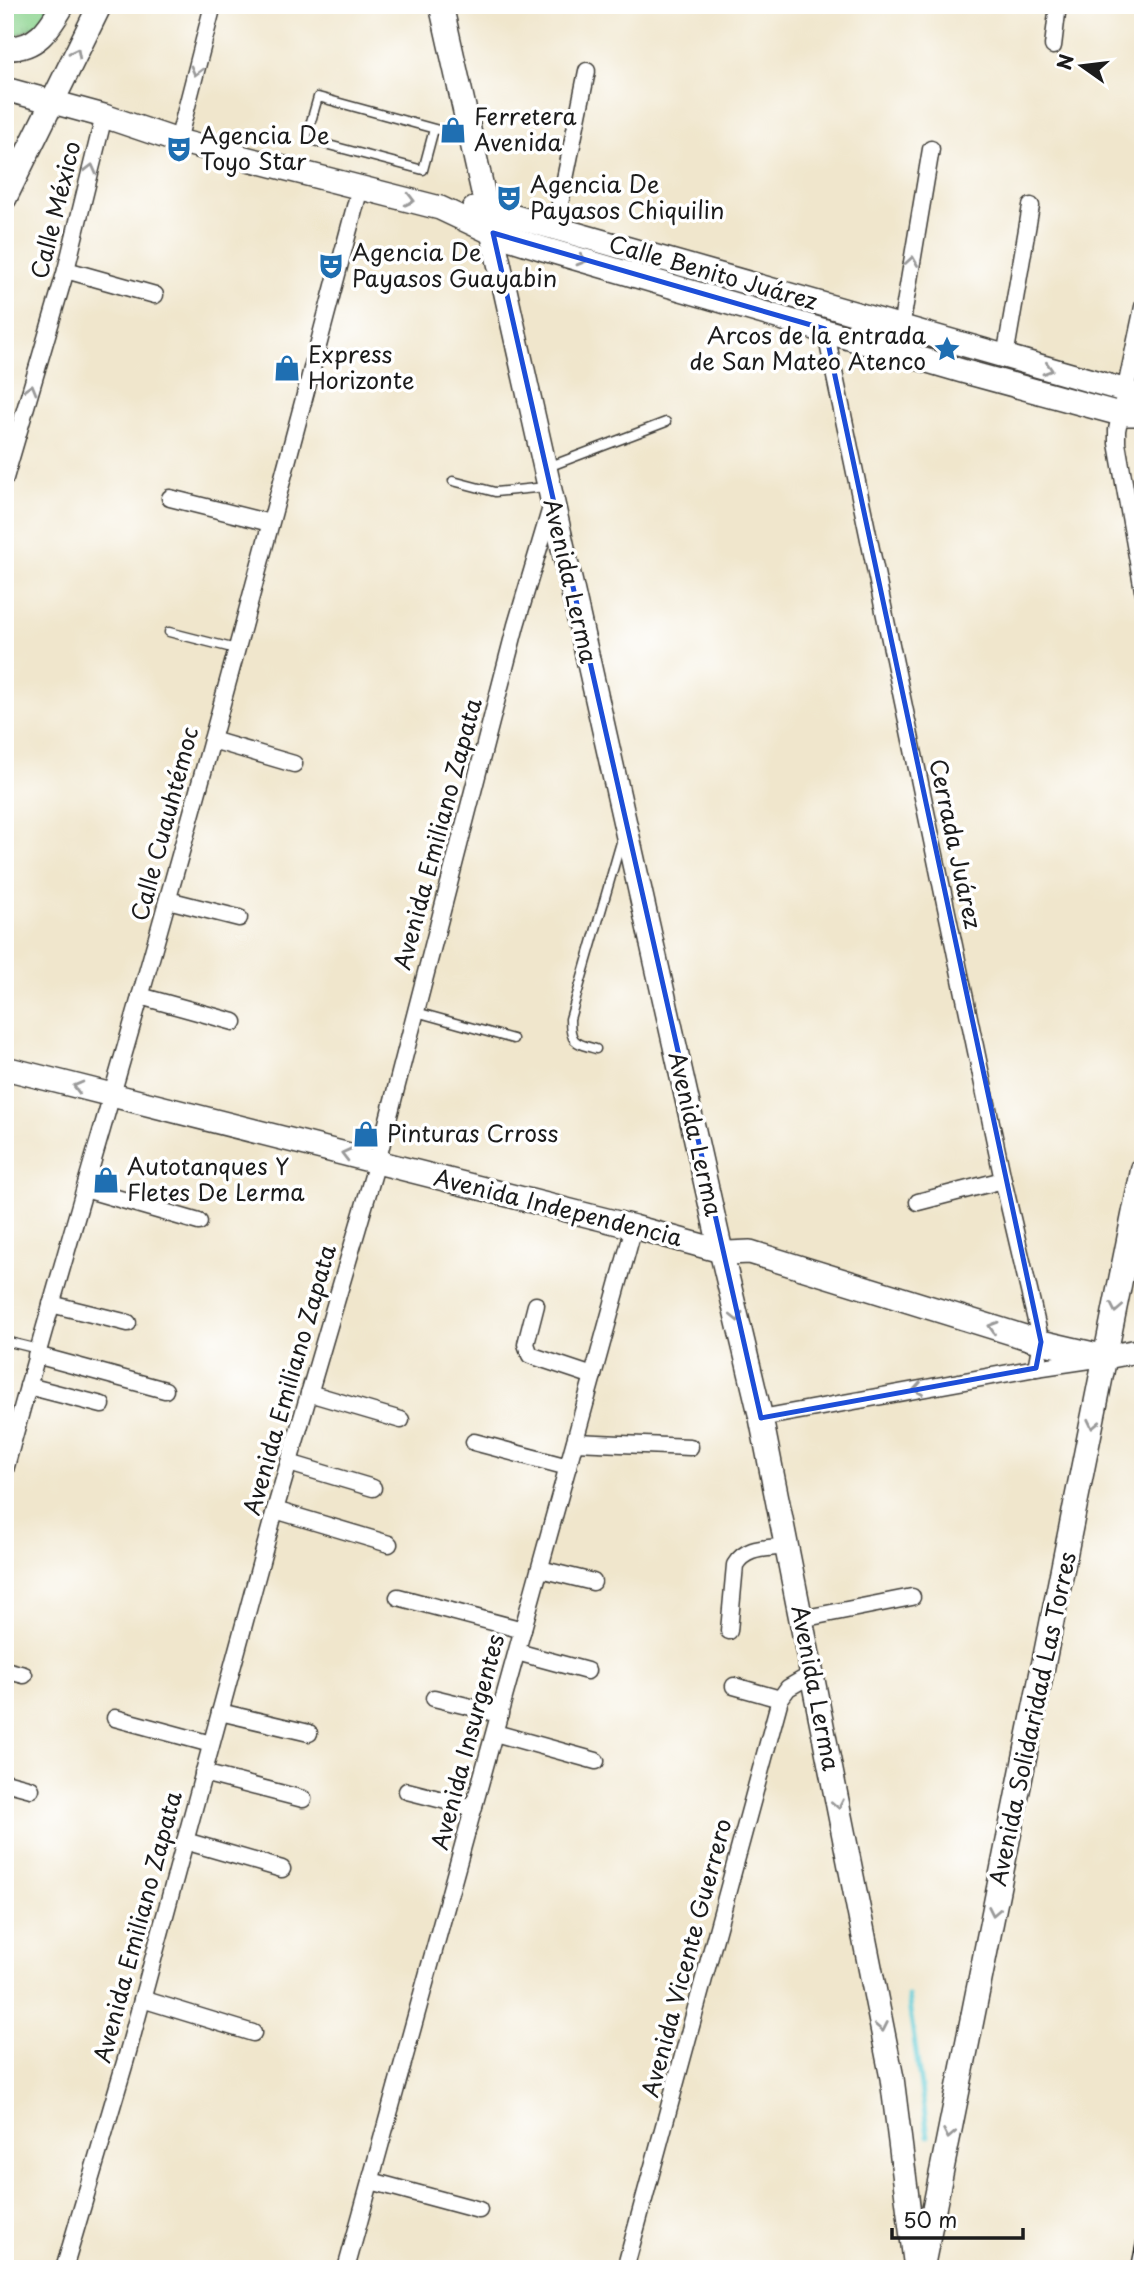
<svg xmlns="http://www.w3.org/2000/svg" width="1148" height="2274" viewBox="0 0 1148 2274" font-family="'Playpen Sans',sans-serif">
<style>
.grass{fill:url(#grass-tufts);stroke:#547856;stroke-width:2}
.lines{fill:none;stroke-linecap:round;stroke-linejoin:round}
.stream{stroke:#5dcad3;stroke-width:5}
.lane-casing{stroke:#3c3a36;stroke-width:11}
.street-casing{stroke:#3c3a36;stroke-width:19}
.secondary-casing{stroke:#3c3a36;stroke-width:26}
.lane{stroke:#fff;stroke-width:8}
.street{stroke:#fff;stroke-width:16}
.secondary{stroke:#fff;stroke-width:23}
.rail-casing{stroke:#1c1c1c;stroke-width:8}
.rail{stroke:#fff;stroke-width:5;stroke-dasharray:16;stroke-linecap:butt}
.oneway{stroke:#999}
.marked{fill:none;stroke:#1d4ed8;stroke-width:5;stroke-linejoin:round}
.labels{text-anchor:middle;stroke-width:7;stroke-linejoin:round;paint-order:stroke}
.poi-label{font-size:23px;fill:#1c1c1c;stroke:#fff;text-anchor:start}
.street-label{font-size:23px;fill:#1c1c1c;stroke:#fff}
</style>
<defs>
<pattern id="grass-tufts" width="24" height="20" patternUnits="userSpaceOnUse" patternTransform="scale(1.75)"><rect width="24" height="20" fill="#8cd48f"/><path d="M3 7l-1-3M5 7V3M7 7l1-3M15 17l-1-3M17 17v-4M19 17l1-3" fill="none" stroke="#78b57b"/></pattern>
</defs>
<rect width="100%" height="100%" fill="#fff"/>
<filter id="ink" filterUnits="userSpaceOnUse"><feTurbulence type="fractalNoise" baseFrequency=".0143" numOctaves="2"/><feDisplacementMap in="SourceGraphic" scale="14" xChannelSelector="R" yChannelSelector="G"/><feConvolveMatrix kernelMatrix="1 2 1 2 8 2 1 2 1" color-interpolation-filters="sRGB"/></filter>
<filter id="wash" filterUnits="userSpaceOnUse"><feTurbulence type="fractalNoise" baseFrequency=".00686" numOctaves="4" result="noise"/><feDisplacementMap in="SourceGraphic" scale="28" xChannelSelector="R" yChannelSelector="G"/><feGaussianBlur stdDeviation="1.57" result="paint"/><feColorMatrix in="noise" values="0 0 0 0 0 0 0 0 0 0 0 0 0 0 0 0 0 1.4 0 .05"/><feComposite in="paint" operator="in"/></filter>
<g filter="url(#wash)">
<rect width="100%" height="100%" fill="#f0e6cc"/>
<polygon class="grass" points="5,5 55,5 44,23 15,36 5,33"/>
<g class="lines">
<polyline class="stream" points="908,1996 928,2136"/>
</g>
</g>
<g filter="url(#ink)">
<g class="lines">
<g class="lane-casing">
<g id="lane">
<polyline points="434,129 423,170 306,139 318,97 468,138"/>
<polyline points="548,467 666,422"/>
<polyline points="453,481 495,492 546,487"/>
<polyline points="169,632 236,649"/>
<polyline points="416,1012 513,1039"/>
<path d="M596 1049C575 1043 570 1043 570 1019L621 842"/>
<polyline points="5,1341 38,1349"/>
</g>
</g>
<g class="street-casing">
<g id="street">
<polyline points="1053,46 1058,5"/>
<polyline points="178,141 213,5"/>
<polyline points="555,228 587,71"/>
<polyline points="66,270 155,295"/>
<polyline points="1143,307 1117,430 1117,443 1143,590"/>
<polyline points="901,328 931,149"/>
<polyline points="825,329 1003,1180 1041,1342 1036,1368"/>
<polyline points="1005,357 1031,206"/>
<polyline points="5,478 66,270 104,116"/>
<polyline points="170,498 270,523"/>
<polyline points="212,740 294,764"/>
<polyline points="168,900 239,918"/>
<polyline points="140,996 234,1022"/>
<polyline points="85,1189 199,1222"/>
<polyline points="918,1202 1003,1180"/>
<polyline points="51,1304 128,1323"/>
<polyline points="536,1305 526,1344 530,1355 593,1376"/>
<polyline points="36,1355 165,1390"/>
<polyline points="28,1386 102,1405"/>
<polyline points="309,1393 401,1420"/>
<polyline points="761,1418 1036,1368 1097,1359"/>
<polyline points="474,1442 568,1467"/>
<polyline points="575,1442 690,1447"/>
<polyline points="289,1463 373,1488"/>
<path d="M5 1470C57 1278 115 1089 168 898 235 662 297 424 360 188"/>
<polyline points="275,1510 389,1544"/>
<polyline points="540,1569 593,1582"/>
<polyline points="398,1597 523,1630"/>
<polyline points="801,1619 912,1597"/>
<path d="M729 1631 735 1565C746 1546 767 1549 787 1546"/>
<polyline points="517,1652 587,1671"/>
<polyline points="5,1670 24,1675"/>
<polyline points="734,1686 780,1699"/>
<polyline points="434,1698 500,1714"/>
<polyline points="220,1712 309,1733"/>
<polyline points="115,1718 211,1744"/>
<polyline points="495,1733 596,1761"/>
<polyline points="203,1773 303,1799"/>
<polyline points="5,1782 31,1789"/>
<polyline points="407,1791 474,1808"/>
<polyline points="185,1841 282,1869"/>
<polyline points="142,1999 253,2033"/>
<polyline points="371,2181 479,2210"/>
<polyline points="64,2269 126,2059 275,1510 377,1162 516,625 552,504"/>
<polyline points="346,2269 634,1227"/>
<polyline points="625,2269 780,1699 788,1688 812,1674"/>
</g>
</g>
<g class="secondary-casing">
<g id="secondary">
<polyline points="441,5 721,1251 761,1418 892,2078 916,2269"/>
<path d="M5 48C36 50 49 29 63 5"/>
<polyline points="5,89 104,116 178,141 440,208 493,233 544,249 962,371 1120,414 1143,414"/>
<polyline points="5,198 100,5"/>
<polyline points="474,209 487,209 555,228 1127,391 1143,401"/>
<polyline points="5,1068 634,1227 728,1253 750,1252 1041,1342 1106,1357 1143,1350"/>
<polyline points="922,2269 1143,1168"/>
</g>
</g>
<use href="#lane" class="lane"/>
<use href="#street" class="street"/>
<use href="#secondary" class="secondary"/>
<g class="rail-casing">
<polyline id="rail" points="1134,2269 1143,2226"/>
</g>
<use href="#rail" class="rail"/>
</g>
<defs><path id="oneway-chevron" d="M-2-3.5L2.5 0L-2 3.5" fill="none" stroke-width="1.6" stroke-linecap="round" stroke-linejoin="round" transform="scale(1.75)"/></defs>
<g class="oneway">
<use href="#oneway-chevron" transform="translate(76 53) rotate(-63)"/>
<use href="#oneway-chevron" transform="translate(196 71) rotate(105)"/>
<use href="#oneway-chevron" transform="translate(91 169) rotate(-76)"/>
<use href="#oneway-chevron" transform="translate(410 200) rotate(14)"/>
<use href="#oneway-chevron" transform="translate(582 260) rotate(16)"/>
<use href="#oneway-chevron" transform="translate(912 261) rotate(-81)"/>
<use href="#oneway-chevron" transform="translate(1048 369) rotate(16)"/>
<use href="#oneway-chevron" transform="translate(31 389) rotate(-74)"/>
<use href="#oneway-chevron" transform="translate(78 1087) rotate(-165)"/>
<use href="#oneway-chevron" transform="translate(346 1154) rotate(-166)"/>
<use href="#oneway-chevron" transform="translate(1116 1308) rotate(101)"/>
<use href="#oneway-chevron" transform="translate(737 1317) rotate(77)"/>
<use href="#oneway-chevron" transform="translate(993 1327) rotate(-163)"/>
<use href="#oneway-chevron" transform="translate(918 1389) rotate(170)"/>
<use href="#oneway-chevron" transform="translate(1093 1424) rotate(102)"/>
<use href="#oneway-chevron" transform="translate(838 1804) rotate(79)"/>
<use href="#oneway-chevron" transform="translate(994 1911) rotate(101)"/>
<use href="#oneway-chevron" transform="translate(882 2027) rotate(79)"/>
<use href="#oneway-chevron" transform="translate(949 2134) rotate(101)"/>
</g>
</g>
<path class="marked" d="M493 233 825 329 1041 1342 1036 1368 761 1418Z"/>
<defs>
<g id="shop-bare" transform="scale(2.1)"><path d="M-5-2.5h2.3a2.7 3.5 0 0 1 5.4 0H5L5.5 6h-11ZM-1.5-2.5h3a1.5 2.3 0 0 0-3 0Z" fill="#1f6fb2" stroke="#fff" stroke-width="2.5" paint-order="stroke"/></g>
<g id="theatre-bare" transform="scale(2.1)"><path d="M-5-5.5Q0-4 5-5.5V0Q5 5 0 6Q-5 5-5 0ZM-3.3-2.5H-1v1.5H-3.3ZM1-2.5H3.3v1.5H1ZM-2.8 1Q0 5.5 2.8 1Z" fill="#1f6fb2" stroke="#fff" stroke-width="2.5" paint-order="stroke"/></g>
<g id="sight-bare" transform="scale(2.1)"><path d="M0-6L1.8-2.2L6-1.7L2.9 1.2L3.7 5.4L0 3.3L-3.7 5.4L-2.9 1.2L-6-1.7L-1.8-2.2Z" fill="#1f6fb2" stroke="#fff" stroke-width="2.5" paint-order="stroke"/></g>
</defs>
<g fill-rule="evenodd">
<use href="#shop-bare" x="453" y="130"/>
<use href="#theatre-bare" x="179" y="149"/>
<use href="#theatre-bare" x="509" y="198"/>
<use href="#theatre-bare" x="331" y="266"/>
<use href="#sight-bare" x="947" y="349"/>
<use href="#shop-bare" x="287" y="368"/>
<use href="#shop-bare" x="366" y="1134"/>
<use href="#shop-bare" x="106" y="1180"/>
</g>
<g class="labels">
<g class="poi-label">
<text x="474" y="125">Ferretera<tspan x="474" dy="26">Avenida</tspan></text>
<text x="200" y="144">Agencia De<tspan x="200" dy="26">Toyo Star</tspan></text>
<text x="530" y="193">Agencia De<tspan x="530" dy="26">Payasos Chiquilin</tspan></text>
<text x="352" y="261">Agencia De<tspan x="352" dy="26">Payasos Guayabin</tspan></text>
<text x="926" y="344" text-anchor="end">Arcos de la entrada<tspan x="926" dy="26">de San Mateo Atenco</tspan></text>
<text x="308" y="363">Express<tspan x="308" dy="26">Horizonte</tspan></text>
<text x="387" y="1142">Pinturas Crross</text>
<text x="127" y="1175">Autotanques Y<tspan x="127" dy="26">Fletes De Lerma</tspan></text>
</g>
<g class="street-label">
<text transform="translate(56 210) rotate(-76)" y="8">Calle México</text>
<text transform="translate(713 273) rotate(16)" y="8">Calle Benito Juárez</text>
<text transform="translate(570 581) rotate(77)" y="8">Avenida Lerma</text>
<text transform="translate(165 824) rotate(-75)" y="8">Calle Cuauhtémoc</text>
<text transform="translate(438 834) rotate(-75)" y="8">Avenida Emiliano Zapata</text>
<text transform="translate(955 844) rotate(78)" y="8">Cerrada Juárez</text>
<text transform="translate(695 1134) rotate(77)" y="8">Avenida Lerma</text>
<text transform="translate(558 1208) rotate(14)" y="8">Avenida Independencia</text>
<text transform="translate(290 1380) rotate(-74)" y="8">Avenida Emiliano Zapata</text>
<text transform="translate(815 1688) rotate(79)" y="8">Avenida Lerma</text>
<text transform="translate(1033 1719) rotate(-78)" y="8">Avenida Solidaridad Las Torres</text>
<text transform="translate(468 1742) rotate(-75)" y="8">Avenida Insurgentes</text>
<text transform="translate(138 1927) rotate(-75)" y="8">Avenida Emiliano Zapata</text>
<text transform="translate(687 1958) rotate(-75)" y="8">Avenida Vicente Guerrero</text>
</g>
</g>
<rect width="1148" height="2274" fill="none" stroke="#fff" stroke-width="28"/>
<g transform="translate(1082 66) rotate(284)" stroke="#ffffff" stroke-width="5" paint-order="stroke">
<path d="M0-5L12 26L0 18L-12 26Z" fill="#1c1c1c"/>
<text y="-10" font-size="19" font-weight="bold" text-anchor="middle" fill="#1c1c1c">N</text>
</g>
<path d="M892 2228v10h131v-10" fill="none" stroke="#1c1c1c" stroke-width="3.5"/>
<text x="903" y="2228" font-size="21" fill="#1c1c1c" stroke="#ffffff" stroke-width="5" paint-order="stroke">50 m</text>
</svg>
